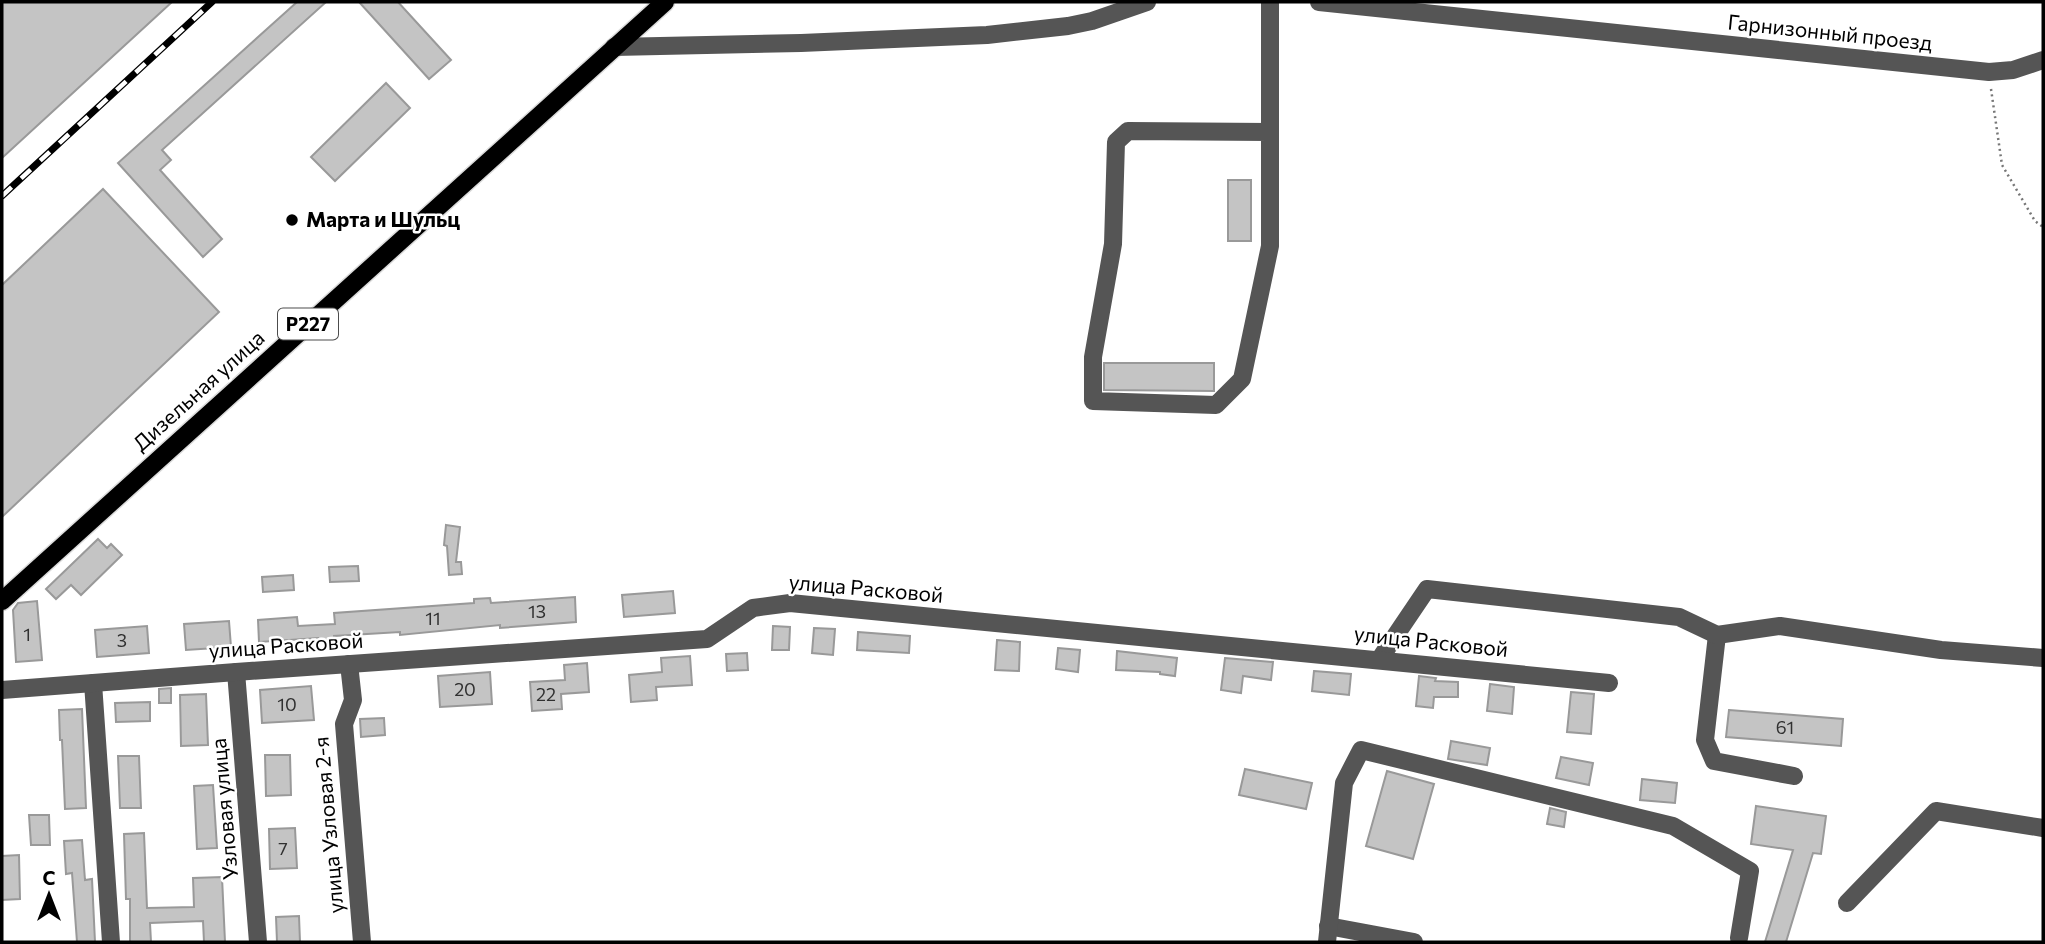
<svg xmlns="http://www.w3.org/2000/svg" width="2045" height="944" viewBox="0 0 2045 944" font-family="Commissioner,sans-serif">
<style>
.building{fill:#c4c4c4;stroke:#999;stroke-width:2}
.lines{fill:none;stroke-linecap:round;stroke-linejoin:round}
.major-casing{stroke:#dbdbdb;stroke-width:21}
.path{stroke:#777;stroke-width:2.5;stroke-dasharray:2 3.5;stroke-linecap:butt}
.minor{stroke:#555;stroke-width:18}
.major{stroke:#000;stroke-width:18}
.rail-casing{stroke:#000;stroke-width:7}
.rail{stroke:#fff;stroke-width:4.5;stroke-dasharray:13;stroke-linecap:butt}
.poi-dot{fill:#000;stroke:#fff;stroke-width:2.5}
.labels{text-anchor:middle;stroke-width:5;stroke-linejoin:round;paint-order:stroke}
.number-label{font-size:18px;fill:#313131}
.shield{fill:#fff;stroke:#4c4c4c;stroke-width:2}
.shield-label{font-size:19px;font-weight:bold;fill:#000}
.street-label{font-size:21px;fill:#000;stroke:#fff}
.poi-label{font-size:21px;font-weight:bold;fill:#000;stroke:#fff;text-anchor:start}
</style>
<rect width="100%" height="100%" fill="#fff"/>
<g class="building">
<polygon points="2,2 172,2 2,158"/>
<polygon points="297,2 326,2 162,150 171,160 160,170 222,239 203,257 118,163"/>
<polygon points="359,2 398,2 451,60 429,79"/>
<polygon points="386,83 410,108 335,181 311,157"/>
<rect x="1228" y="180" width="23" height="61"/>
<polygon points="103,189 219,312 2,517 2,285"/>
<polygon points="1104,363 1214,363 1214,391 1104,390"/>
<polygon points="446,525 460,527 456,562 461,562 462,574 449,575 447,546 444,545"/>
<polygon points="98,539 107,548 111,544 122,555 81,595 71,585 56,599 46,589"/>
<polygon points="358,566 359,581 330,582 329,567"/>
<polygon points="293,575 294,590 263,592 262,577"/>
<polygon points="673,591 675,613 624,617 622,595"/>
<polygon points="575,597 576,622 500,628 500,625 400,635 400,632 334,636 334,640 318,641 318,638 259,642 258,620 297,617 298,626 335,624 334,613 474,603 474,599 490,598 491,603"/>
<polygon points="37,601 42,660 16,662 13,610 18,603"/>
<polygon points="229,621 231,647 186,650 184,624"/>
<polygon points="147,626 149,653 97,657 95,630"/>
<polygon points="773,626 790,627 789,650 772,650"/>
<polygon points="814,628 835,629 833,655 812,653"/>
<polygon points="858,632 910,636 909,653 857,650"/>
<polygon points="997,640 1020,642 1019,671 995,670"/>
<polygon points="1058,648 1080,650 1078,672 1056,669"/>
<polygon points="1117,651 1177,658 1175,676 1160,674 1160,672 1116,670"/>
<polygon points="747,653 748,670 727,671 726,654"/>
<polygon points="690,656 692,685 656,687 657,700 631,702 629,675 662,672 661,658"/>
<polygon points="1225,658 1273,662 1271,680 1243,676 1241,693 1221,690"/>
<polygon points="587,663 589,692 561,694 562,709 532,711 530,682 565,680 564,665"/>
<polygon points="1314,671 1351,674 1349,695 1312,691"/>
<polygon points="490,672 492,704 440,707 438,676"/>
<polygon points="1419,676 1436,678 1435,681 1458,682 1458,697 1434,697 1433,708 1416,706"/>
<polygon points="1490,684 1514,687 1512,714 1487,711"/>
<polygon points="311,686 314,720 262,723 260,690"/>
<polygon points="171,688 171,703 159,703 159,689"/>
<polygon points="1571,692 1594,694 1591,734 1567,732"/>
<polygon points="206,694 208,745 181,746 180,695"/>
<polygon points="150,702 150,721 116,722 115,703"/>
<polygon points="82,709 86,808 65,809 62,740 60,740 59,710"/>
<polygon points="1729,710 1843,719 1841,746 1726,737"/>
<polygon points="384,718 385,735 361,737 360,719"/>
<polygon points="1451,741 1490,748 1487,765 1448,759"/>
<polygon points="265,755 290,755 291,795 266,796"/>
<polygon points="118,756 139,756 141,808 120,808"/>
<polygon points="1561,757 1593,763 1589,785 1556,778"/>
<polygon points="1245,769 1312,783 1306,809 1239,795"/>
<polygon points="1387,771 1434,784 1413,859 1366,846"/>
<polygon points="1642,779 1677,783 1675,803 1640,800"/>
<polygon points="213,785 217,848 197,849 194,786"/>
<polygon points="1756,806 1826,816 1821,854 1813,853 1786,942 1765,942 1793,850 1751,844"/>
<polygon points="1550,808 1566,812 1564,827 1547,824"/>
<polygon points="29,815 49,815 50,845 31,845"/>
<polygon points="295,828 297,868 270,869 269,829"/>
<polygon points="144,833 147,908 194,907 193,878 222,877 225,942 204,942 203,921 150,923 151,942 130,942 130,899 126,899 124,834"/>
<polygon points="82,840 85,880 92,879 95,942 77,942 72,873 66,874 64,841"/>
<polygon points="19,855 20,899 2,900 2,856"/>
<polygon points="299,916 300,942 277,942 276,917"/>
</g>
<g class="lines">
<g class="major-casing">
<polyline id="major" points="2,601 665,2"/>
</g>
<polyline class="path" points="1991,89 2002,165 2035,221 2043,227"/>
<g class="minor">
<polyline points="1319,2 1989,72 2013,70 2043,60"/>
<polyline points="614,47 801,43 987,35 1068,26 1092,21 1147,2"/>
<polyline points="1269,132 1128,131 1116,142 1113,244 1093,357 1093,401 1216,405 1242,379 1270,246 1270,2"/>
<polyline points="1717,635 1705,740 1714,761 1794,776"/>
<polyline points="1379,660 1427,589 1679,617 1717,635 1780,626 1941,650 2043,658"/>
<polyline points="349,664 353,700 344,724 362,942"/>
<polyline points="236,672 258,942"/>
<polyline points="93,683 111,942"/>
<polyline points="2,690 236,672 707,639 753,608 790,603 1609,683"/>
<polyline points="1847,903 1936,811 2043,828"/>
<polyline points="1328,926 1414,942"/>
<polyline points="1327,942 1344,783 1361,750 1673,826 1750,871 1739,938"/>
</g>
<use href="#major" class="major"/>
<g class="rail-casing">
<polyline id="rail" points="2,196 212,2"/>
</g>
<use href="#rail" class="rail"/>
</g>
<circle class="poi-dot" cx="292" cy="220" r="7"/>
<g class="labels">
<g class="number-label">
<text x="537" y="618">13</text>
<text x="433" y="625">11</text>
<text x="27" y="641">1</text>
<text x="122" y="647">3</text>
<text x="465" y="696">20</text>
<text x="546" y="701">22</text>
<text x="287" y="711">10</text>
<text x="1785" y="734">61</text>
<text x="283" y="855">7</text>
</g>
<rect class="shield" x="278" y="308.5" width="60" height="31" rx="5"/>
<g class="shield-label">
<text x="308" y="331">Р227</text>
</g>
<g class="street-label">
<text transform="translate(1830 33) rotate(6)" y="7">Гарнизонный проезд</text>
<text transform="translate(199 391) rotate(-42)" y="7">Дизельная улица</text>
<text transform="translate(866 589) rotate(5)" y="7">улица Расковой</text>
<text transform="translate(1431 642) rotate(6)" y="7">улица Расковой</text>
<text transform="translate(286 646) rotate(-4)" y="7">улица Расковой</text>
<text transform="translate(225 809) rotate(-95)" y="7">Узловая улица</text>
<text transform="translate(329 825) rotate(-95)" y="7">улица Узловая 2-я</text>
</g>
<g class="poi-label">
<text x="306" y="227">Марта и Шульц</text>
</g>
</g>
<rect width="2045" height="944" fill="none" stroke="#000000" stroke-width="7"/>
<g transform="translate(49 895)" stroke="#ffffff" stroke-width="5" paint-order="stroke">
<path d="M0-5L12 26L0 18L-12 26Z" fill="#000000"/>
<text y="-10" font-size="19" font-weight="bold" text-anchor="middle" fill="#000000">С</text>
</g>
</svg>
